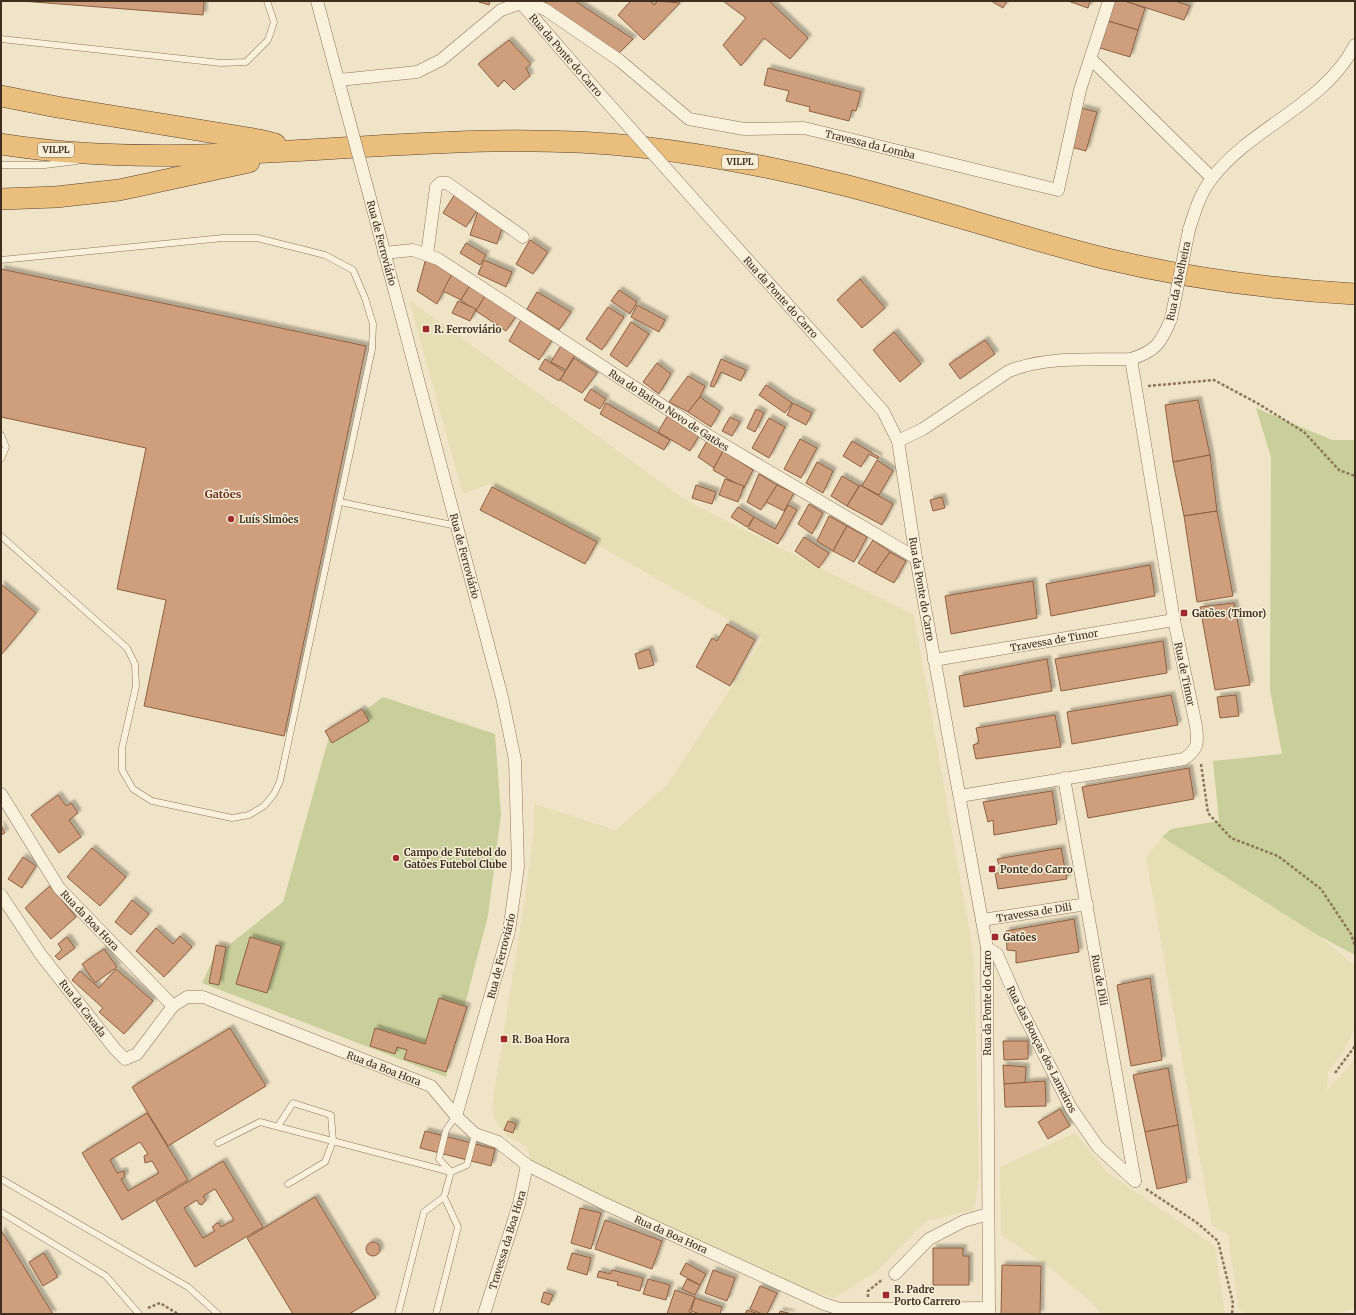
<svg xmlns="http://www.w3.org/2000/svg" width="1356" height="1315" viewBox="0 0 1356 1315" font-family="Merriweather,serif">
<style>
.farmland{fill:#e6deb5}
.green{fill:#c9cf9b}
.building{fill:#cf9f7d;stroke:#8d5f41;fill-rule:evenodd;filter:url(#shadow)}
.lines{fill:none;stroke-linecap:round;stroke-linejoin:round}
.service-casing{stroke:#8d765c;stroke-width:7}
.minor-casing{stroke:#8d765c;stroke-width:13}
.trunk-casing{stroke:#5b4430;stroke-width:22}
.path{stroke:#8d765c;stroke-width:2.5;stroke-dasharray:3 2;stroke-linecap:butt}
.service{stroke:#faf1dc;stroke-width:6}
.minor{stroke:#faf1dc;stroke-width:12}
.trunk{stroke:#eabe7c;stroke-width:21}
.minor-bridge-casing{stroke:#8d765c;stroke-width:13;stroke-linecap:butt}
.minor-bridge{stroke:#faf1dc;stroke-width:12}
.poi-dot{fill:#9e2a2b;stroke:#f7eed8;stroke-width:1.5}
.labels{text-anchor:middle;stroke-width:3;stroke-linejoin:round;paint-order:stroke}
.shield{fill:#f7eed8;stroke:#756857;stroke-width:1}
.shield-label{font-size:9px;font-weight:bold;fill:#3d2e20}
.street-label{font-size:10px;fill:#3d2e20;stroke:#f7eed8}
.poi-label{font-size:10px;font-weight:bold;fill:#3d2e20;stroke:#f7eed8;text-anchor:start}
.neighbourhood-label{font-size:11px;font-weight:bold;fill:#6b2e1e;stroke:#f7eed8}
</style>
<defs>
<filter id="shadow"><feDropShadow dx="3.5" dy="-3.5" stdDeviation="1" flood-color="#0004"/></filter>
</defs>
<rect width="100%" height="100%" fill="#f0e4c8"/>
<g class="farmland">
<polygon points="409,300 687,501 914,615 974,957 979,1176 974,1210 926,1221 876,1272 834,1298 808,1290 547,1175 534,1171 526,1146 507,1136 496,1122 492,1107 526,891 534,831 534,804 616,830 668,784 763,639 490,484 463,494"/>
<polygon points="1162,837 1319,936 1355,966 1355,1028 1344,1051 1328,1073 1327,1091 1355,1059 1355,1308 1337,1314 1244,1314 1239,1309 1228,1235 1212,1226 1146,858"/>
<polygon points="1075,1133 1108,1173 1215,1246 1225,1314 1101,1314 1090,1301 1046,1265 1001,1235 1000,1167"/>
</g>
<g class="green">
<polygon points="1256,408 1332,440 1355,440 1355,955 1319,936 1162,837 1171,829 1219,821 1213,761 1282,754 1270,690 1271,457"/>
<polygon points="383,697 495,734 501,814 488,916 446,1077 202,983 214,957 283,902 329,737"/>
</g>
<g class="building">
<polygon points="21,1 204,1 203,15"/>
<polygon points="476,1 490,1 489,5"/>
<polygon points="542,1 575,1 633,39 618,54"/>
<polygon points="631,1 650,1 654,5 658,1 680,3 644,40 618,15"/>
<polygon points="723,1 769,1 808,38 790,59 764,38 741,66 723,45 746,18"/>
<polygon points="991,1 1007,1 1003,8"/>
<polygon points="1068,1 1090,1 1088,8"/>
<polygon points="1114,1 1125,1 1145,8 1138,30 1108,21"/>
<polygon points="1125,1 1175,1 1190,6 1184,20"/>
<polygon points="1108,21 1138,30 1130,57 1100,48"/>
<polygon points="509,40 531,64 526,68 530,76 514,90 504,80 498,87 478,64"/>
<polygon points="768,68 861,92 856,111 852,110 849,121 809,111 810,107 786,101 789,91 764,85"/>
<polygon points="1081,108 1097,112 1086,151 1071,147"/>
<polygon points="455,194 478,209 466,227 443,213"/>
<polygon points="478,211 502,228 497,244 470,235"/>
<polygon points="530,240 548,252 533,274 516,264"/>
<polygon points="466,243 486,255 480,265 460,253"/>
<polygon points="426,258 453,272 437,304 417,291"/>
<polygon points="484,260 512,272 506,287 478,274"/>
<polygon points="1,269 366,346 284,736 144,706 166,600 117,589 146,448 1,417"/>
<polygon points="453,272 470,285 461,300 443,291"/>
<polygon points="860,279 885,308 862,328 837,300"/>
<polygon points="470,285 485,296 476,311 461,300"/>
<polygon points="619,290 637,302 630,314 611,301"/>
<polygon points="537,292 571,312 559,330 527,309"/>
<polygon points="485,296 517,315 506,331 476,311"/>
<polygon points="458,301 476,309 470,321 452,313"/>
<polygon points="637,305 665,320 659,332 631,317"/>
<polygon points="608,307 624,317 602,350 586,339"/>
<polygon points="522,318 553,339 539,360 509,341"/>
<polygon points="631,322 649,334 627,367 610,355"/>
<polygon points="894,332 921,364 900,382 873,350"/>
<polygon points="985,340 995,354 960,379 949,364"/>
<polygon points="562,344 576,353 566,370 551,362"/>
<polygon points="574,358 597,373 582,393 560,380"/>
<polygon points="545,359 565,372 559,381 539,369"/>
<polygon points="721,359 746,370 741,381 721,372 714,387 710,386"/>
<polygon points="657,363 671,374 659,394 643,382"/>
<polygon points="688,376 705,386 700,397 688,412 669,402"/>
<polygon points="766,385 792,403 785,413 759,395"/>
<polygon points="591,389 606,399 600,409 584,400"/>
<polygon points="700,397 720,411 711,427 688,412"/>
<polygon points="1198,400 1210,455 1173,462 1165,405"/>
<polygon points="606,403 670,440 664,450 600,414"/>
<polygon points="793,403 812,413 806,425 787,415"/>
<polygon points="756,409 764,413 755,432 747,428"/>
<polygon points="668,415 700,434 690,451 658,432"/>
<polygon points="730,417 740,422 732,436 722,431"/>
<polygon points="769,418 785,427 769,458 752,448"/>
<polygon points="800,439 817,448 801,478 784,469"/>
<polygon points="707,441 723,451 714,468 698,457"/>
<polygon points="852,441 879,457 878,459 869,454 861,467 843,456"/>
<polygon points="723,451 753,470 744,488 713,470"/>
<polygon points="1210,455 1217,511 1184,516 1173,462"/>
<polygon points="877,460 893,471 879,495 862,486"/>
<polygon points="817,462 833,471 823,493 806,483"/>
<polygon points="759,474 777,485 761,510 747,502"/>
<polygon points="842,476 859,486 847,506 831,496"/>
<polygon points="725,479 744,486 738,502 719,495"/>
<polygon points="696,485 716,492 712,504 692,498"/>
<polygon points="777,485 794,493 784,511 766,502"/>
<polygon points="860,485 893,504 882,525 847,506"/>
<polygon points="492,487 597,542 585,564 480,510"/>
<polygon points="942,497 945,508 933,511 930,500"/>
<polygon points="809,504 823,513 812,534 798,524"/>
<polygon points="788,505 797,510 778,544 748,528 754,517 775,529"/>
<polygon points="738,507 754,517 747,527 731,517"/>
<polygon points="1217,511 1233,596 1197,602 1184,516"/>
<polygon points="829,516 847,526 833,551 817,541"/>
<polygon points="847,526 867,537 854,562 833,551"/>
<polygon points="804,537 829,553 819,568 795,551"/>
<polygon points="873,540 890,552 875,573 858,563"/>
<polygon points="890,552 906,561 894,583 875,573"/>
<polygon points="1150,565 1155,596 1051,616 1046,584"/>
<polygon points="1033,581 1037,618 951,634 945,596"/>
<polygon points="1,584 36,613 1,655"/>
<polygon points="1234,603 1250,685 1215,690 1200,607"/>
<polygon points="727,624 755,640 730,686 696,667 712,638 717,641"/>
<polygon points="1163,641 1167,673 1061,691 1055,659"/>
<polygon points="649,649 654,665 639,669 635,654"/>
<polygon points="1047,659 1052,691 964,707 959,676"/>
<polygon points="1171,695 1178,725 1072,744 1067,712"/>
<polygon points="1236,695 1239,716 1220,718 1217,697"/>
<polygon points="362,709 369,721 332,743 325,731"/>
<polygon points="1055,715 1061,747 976,759 973,745 979,743 976,728"/>
<polygon points="1189,768 1194,799 1088,818 1082,787"/>
<polygon points="1052,791 1057,824 994,835 993,820 988,822 983,802"/>
<polygon points="58,795 66,806 71,803 78,813 69,820 81,837 59,853 31,815"/>
<polygon points="1,825 5,833 1,835"/>
<polygon points="92,848 126,877 100,906 67,877"/>
<polygon points="1061,848 1067,879 998,889 995,873 1002,873 997,859"/>
<polygon points="23,857 36,866 22,888 8,879"/>
<polygon points="50,886 76,917 51,939 25,908"/>
<polygon points="132,900 149,914 131,935 115,922"/>
<polygon points="1074,919 1079,952 1016,963 1016,951 1007,950 1006,931"/>
<polygon points="156,928 173,944 180,936 192,947 164,977 136,951"/>
<polygon points="67,937 75,948 59,960 55,956 62,950 58,944"/>
<polygon points="250,937 281,946 267,993 236,984"/>
<polygon points="216,945 226,947 219,985 209,983"/>
<polygon points="104,949 117,967 95,983 82,964"/>
<polygon points="116,969 153,1001 124,1034 99,1012 103,1008 72,980 80,971 99,988"/>
<polygon points="1150,978 1162,1060 1131,1066 1117,985"/>
<polygon points="439,998 467,1007 446,1072 404,1059 407,1050 397,1047 395,1054 370,1046 375,1028 425,1044"/>
<polygon points="230,1028 266,1086 168,1146 132,1087"/>
<polygon points="1003,1041 1028,1041 1028,1059 1004,1060"/>
<polygon points="1003,1065 1026,1067 1025,1083 1004,1084"/>
<polygon points="1168,1068 1178,1125 1145,1132 1133,1075"/>
<polygon points="1045,1081 1046,1106 1005,1107 1004,1084"/>
<polygon points="1060,1109 1070,1126 1048,1139 1038,1122"/>
<path d="M147 1113 188 1180 122 1220 82 1153ZM140 1142 148 1154 144 1156 145 1163 152 1161 159 1173 128 1191 121 1179 125 1177 124 1171 117 1173 110 1160Z"/>
<polygon points="508,1121 516,1124 513,1133 504,1130"/>
<polygon points="1178,1125 1187,1182 1157,1189 1145,1132"/>
<polygon points="425,1131 495,1149 491,1166 420,1148"/>
<path d="M223 1161 263 1227 195 1267 156 1201ZM215 1189 234 1220 221 1227 219 1223H217L212 1227 215 1231 203 1238 184 1208 197 1200 199 1204 202 1205 206 1200 203 1196Z"/>
<polygon points="315,1197 376,1298 349,1314 293,1314 247,1238"/>
<polygon points="580,1208 601,1213 591,1249 571,1243"/>
<polygon points="605,1220 662,1241 652,1269 595,1249"/>
<polygon points="1,1230 53,1314 1,1314"/>
<circle cx="373" cy="1249" r="7"/>
<polygon points="933,1248 963,1248 963,1256 969,1256 969,1285 933,1285"/>
<polygon points="44,1253 58,1277 43,1286 29,1262"/>
<polygon points="572,1253 591,1258 587,1275 567,1269"/>
<polygon points="686,1263 706,1274 700,1285 680,1274"/>
<polygon points="1002,1265 1041,1266 1040,1314 1001,1314"/>
<polygon points="612,1270 643,1278 640,1291 617,1285 618,1282 597,1277 599,1271 610,1274"/>
<polygon points="713,1270 735,1278 727,1301 705,1293"/>
<polygon points="648,1279 670,1285 666,1300 643,1294"/>
<polygon points="687,1279 700,1285 695,1295 682,1289"/>
<polygon points="760,1286 777,1293 767,1314 762,1314 750,1309"/>
<polygon points="675,1290 695,1297 689,1312 695,1314 667,1314"/>
<polygon points="544,1292 553,1295 549,1305 541,1302"/>
<polygon points="695,1298 722,1307 720,1314 700,1314 691,1311"/>
<polygon points="747,1310 759,1314 745,1314"/>
<polygon points="780,1311 792,1314 779,1314"/>
</g>
<g class="lines">
<g class="service-casing">
<g id="service">
<polyline points="1,39 221,63 246,62 268,40 274,22 267,1"/>
<polyline points="1,165 45,165 77,161"/>
<polyline points="1,260 223,238 257,238 325,255 353,270 365,298 373,324 372,349 280,781 274,794 264,806 249,815 232,818 152,801 133,789 122,770 122,748 136,686 135,664 127,648 1,536"/>
<polyline points="1,435 6,447 1,459"/>
<polyline points="340,502 457,526"/>
<polyline points="278,1126 293,1103 331,1115 333,1141 325,1162 288,1184"/>
<polyline points="218,1143 260,1122 451,1172 467,1165 475,1134"/>
<polyline points="451,1172 439,1159 446,1130 456,1116"/>
<polyline points="1,1179 188,1287 218,1314"/>
<polyline points="1,1212 106,1276 139,1314"/>
<polyline points="398,1314 424,1212 444,1197 451,1172"/>
<polyline points="436,1314 458,1227 444,1197"/>
</g>
</g>
<g class="minor-casing">
<g id="minor">
<polyline points="317,1 345,105"/>
<polyline points="521,1 521,3 598,92"/>
<polyline points="1091,59 1212,178"/>
<polyline points="339,80 417,72 441,60 501,10 521,3 533,4 546,10 619,60 689,119 744,129 804,128 1058,190 1080,90 1109,1"/>
<polyline points="370,198 502,697 515,760 518,867 509,931 456,1116"/>
<polyline points="704,211 883,411 898,441 916,558 987,948 989,1314"/>
<path d="M1189 230C1195 211 1200 193 1213 177 1253 126 1324 105 1355 45"/>
<polyline points="384,253 413,250 438,259 709,436 916,558"/>
<polyline points="427,255 436,187 440,183 447,183 523,237"/>
<path d="M898 441 923 429 1009 371C1047 356 1091 360 1131 359 1156 351 1161 343 1171 319"/>
<polyline points="934,660 1174,620"/>
<polyline points="1064,778 1135,1181"/>
<polyline points="1,794 59,888 173,1006"/>
<path d="M960 796 1184 759C1199 748 1198 743 1196 726L1174 620 1131 359"/>
<polyline points="1,895 41,955 115,1049 125,1059 137,1054 173,1006 187,997 203,997 431,1086 456,1116 475,1134 498,1142 527,1165 605,1204 824,1304 840,1309 989,1308"/>
<polyline points="982,920 1087,904"/>
<polyline points="987,948 997,954 1021,1009 1071,1108 1098,1147 1135,1181"/>
<polyline points="895,1274 929,1239 964,1221 988,1214"/>
<polyline points="484,1314 519,1204 527,1165"/>
</g>
</g>
<g class="trunk-casing">
<g id="trunk">
<polyline points="1,96 57,107 259,140 275,144"/>
<path d="M1 144C213 178 429 123 641 147 710 155 777 168 844 185 931 207 1016 236 1103 258 1186 278 1270 289 1355 294"/>
<polyline points="1,199 56,197 119,190 249,162"/>
</g>
</g>
<g class="path">
<polyline points="1148,386 1214,380 1257,403 1304,432 1339,470 1355,476"/>
<polyline points="1201,764 1208,813 1231,838 1278,856 1321,889 1351,934 1355,946"/>
<polyline points="1335,1073 1355,1046"/>
<polyline points="1146,1189 1196,1222 1218,1241 1233,1303 1232,1314"/>
<polyline points="868,1297 868,1291 883,1279"/>
<polyline points="148,1308 160,1303 178,1314"/>
</g>
<use href="#service" class="service"/>
<use href="#minor" class="minor"/>
<use href="#trunk" class="trunk"/>
<g class="minor-bridge-casing">
<g id="minor-bridge">
<polyline points="598,92 704,211"/>
<polyline points="345,105 370,198"/>
<polyline points="1171,319 1189,230"/>
</g>
</g>
<use href="#minor-bridge" class="minor-bridge"/>
</g>
<g class="poi-dot">
<rect x="422" y="325" width="8" height="8" rx="2"/>
<circle cx="231" cy="519" r="4"/>
<rect x="1180" y="609" width="8" height="8" rx="2"/>
<circle cx="396" cy="858" r="4"/>
<rect x="988" y="865" width="8" height="8" rx="2"/>
<rect x="991" y="933" width="8" height="8" rx="2"/>
<rect x="500" y="1035" width="8" height="8" rx="2"/>
<rect x="882" y="1291" width="8" height="8" rx="2"/>
</g>
<g class="labels">
<g class="shield">
<rect x="38" y="143" width="36" height="14" rx="3"/>
<rect x="722" y="155" width="36" height="14" rx="3"/>
</g>
<g class="shield-label">
<text x="56" y="153">VILPL</text>
<text x="740" y="165">VILPL</text>
</g>
<g class="street-label">
<text transform="translate(566 55) rotate(49)" y="4">Rua da Ponte do Carro</text>
<text transform="translate(870 144) rotate(14)" y="4">Travessa da Lomba</text>
<text transform="translate(382 243) rotate(75)" y="4">Rua de Ferroviário</text>
<text transform="translate(1178 281) rotate(-78)" y="4">Rua da Abelheira</text>
<text transform="translate(781 297) rotate(48)" y="4">Rua da Ponte do Carro</text>
<text transform="translate(669 410) rotate(33)" y="4">Rua do Bairro Novo de Gatões</text>
<text transform="translate(465 556) rotate(75)" y="4">Rua de Ferroviário</text>
<text transform="translate(922 589) rotate(80)" y="4">Rua da Ponte do Carro</text>
<text transform="translate(1054 640) rotate(-10)" y="4">Travessa de Timor</text>
<text transform="translate(1185 674) rotate(78)" y="4">Rua de Timor</text>
<text transform="translate(1034 912) rotate(-9)" y="4">Travessa de Dili</text>
<text transform="translate(90 920) rotate(46)" y="4">Rua da Boa Hora</text>
<text transform="translate(501 956) rotate(-76)" y="4">Rua de Ferroviário</text>
<text transform="translate(1100 980) rotate(80)" y="4">Rua de Dili</text>
<text transform="translate(987 1003) rotate(-90)" y="4">Rua da Ponte do Carro</text>
<text transform="translate(83 1008) rotate(52)" y="4">Rua da Cavada</text>
<text transform="translate(1042 1049) rotate(63)" y="4">Rua das Bouças dos Lameiros</text>
<text transform="translate(384 1068) rotate(21)" y="4">Rua da Boa Hora</text>
<text transform="translate(671 1234) rotate(24)" y="4">Rua da Boa Hora</text>
<text transform="translate(507 1240) rotate(-73)" y="4">Travessa da Boa Hora</text>
</g>
<g class="poi-label">
<text x="434" y="333">R. Ferroviário</text>
<text x="239" y="523">Luís Simões</text>
<text x="1192" y="617">Gatões (Timor)</text>
<text x="404" y="856">Campo de Futebol do<tspan x="404" dy="12">Gatões Futebol Clube</tspan></text>
<text x="1000" y="873">Ponte do Carro</text>
<text x="1003" y="941">Gatões</text>
<text x="512" y="1043">R. Boa Hora</text>
<text x="894" y="1293">R. Padre<tspan x="894" dy="12">Porto Carrero</tspan></text>
</g>
<g class="neighbourhood-label">
<text x="223" y="498">Gatões</text>
</g>
</g>
<rect width="1356" height="1315" fill="none" stroke="#3d2e20" stroke-width="4"/>
</svg>
